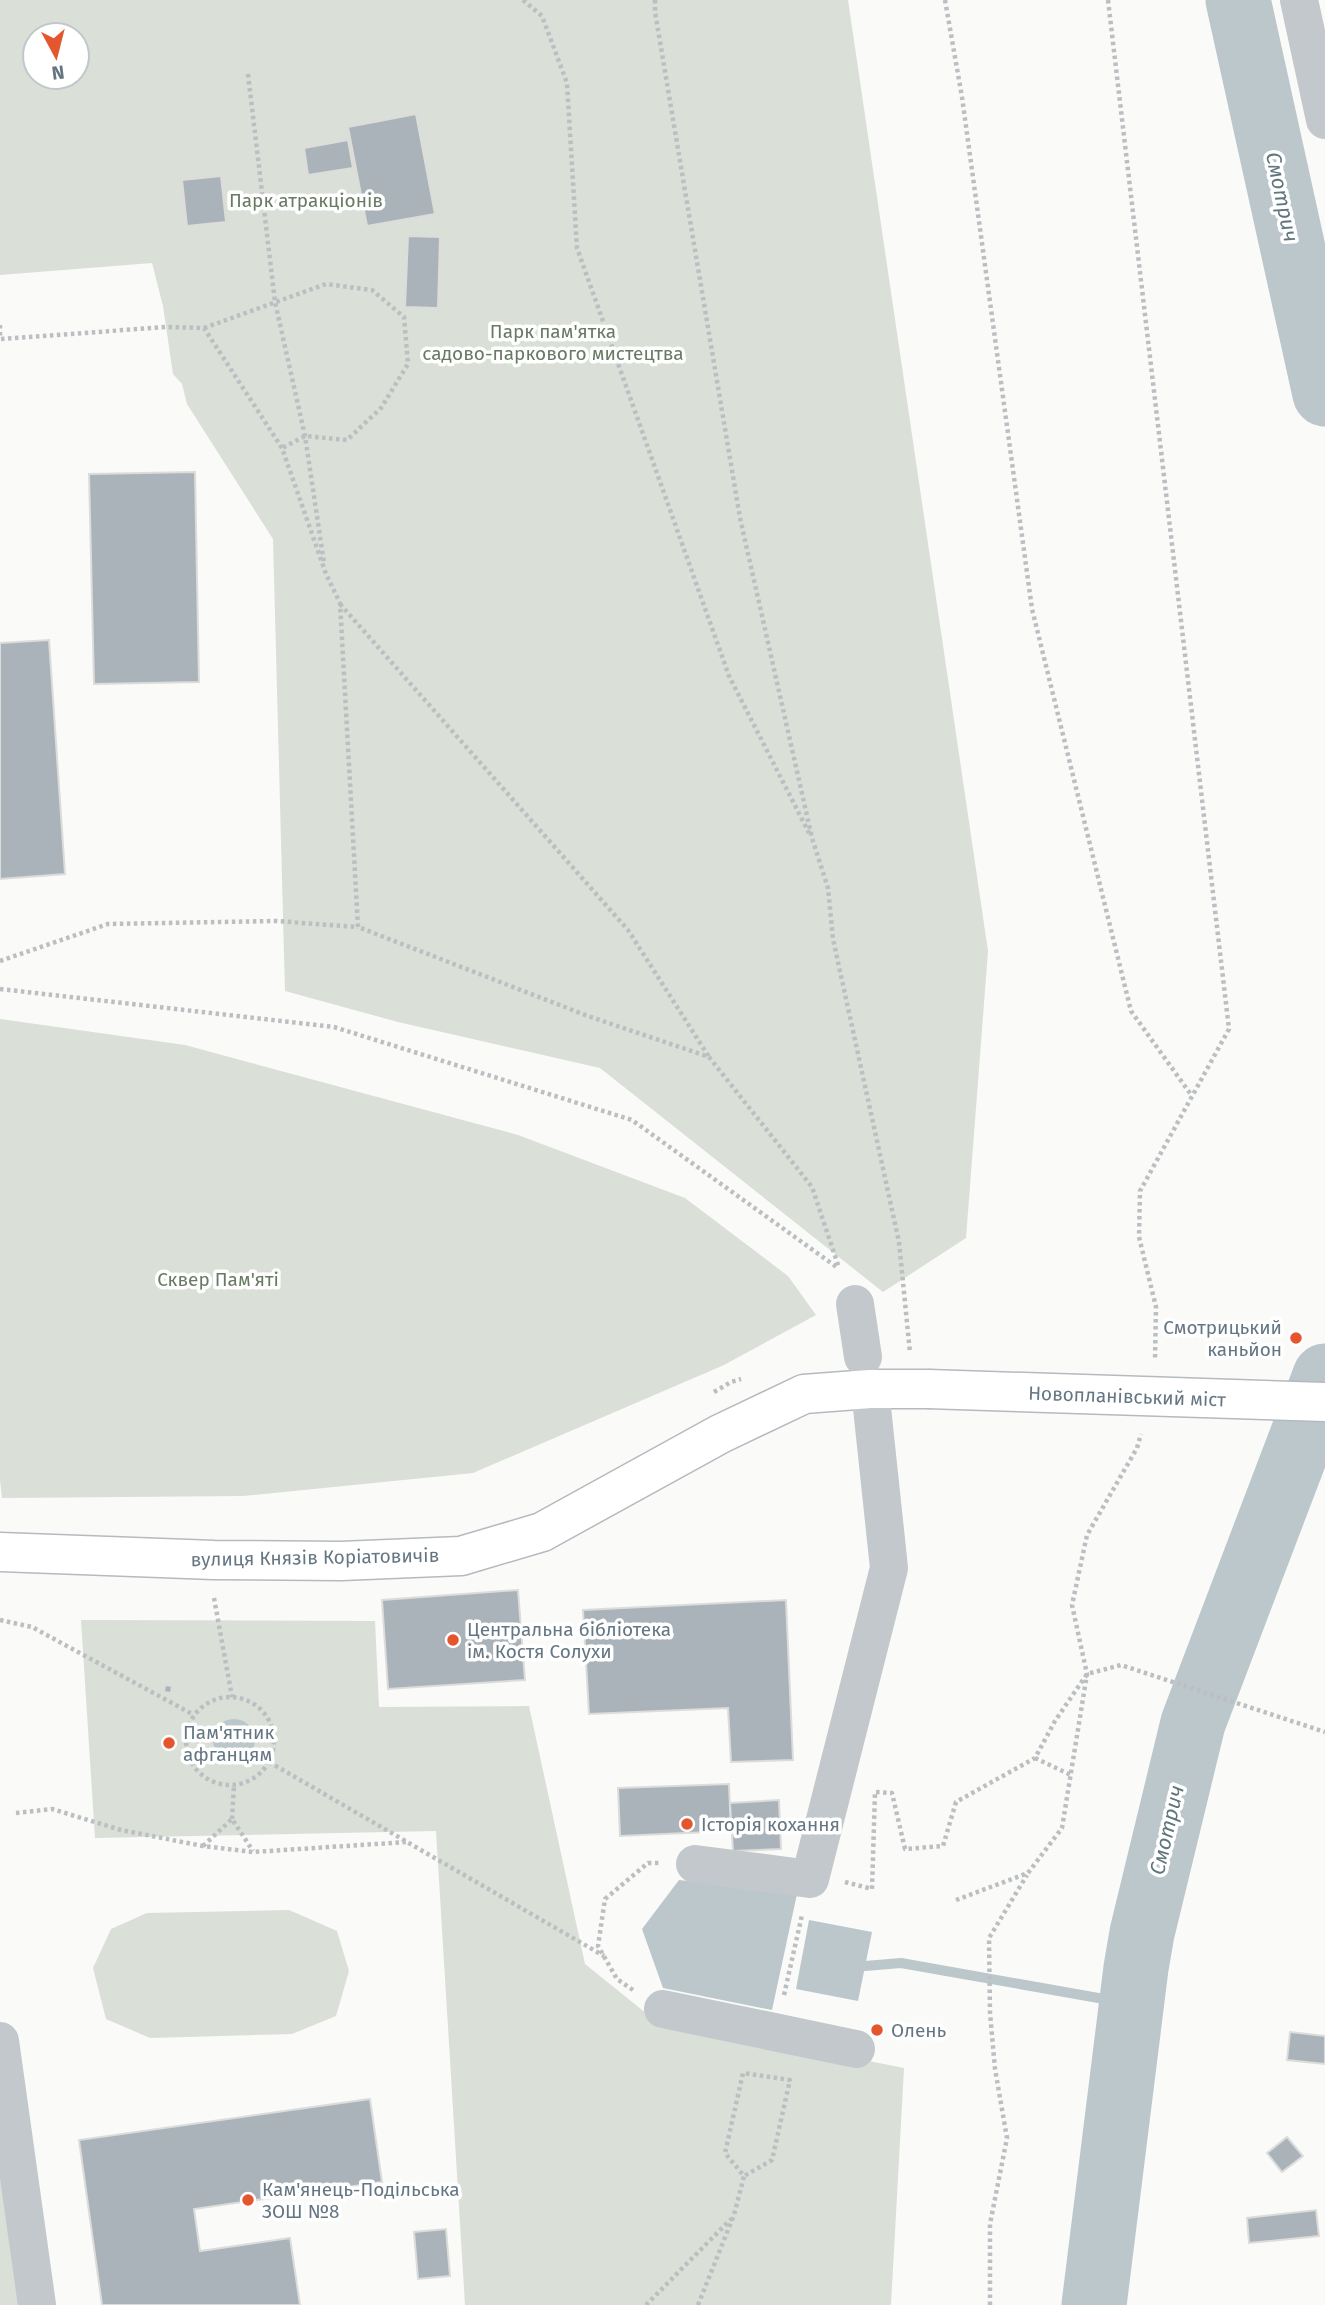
<svg xmlns="http://www.w3.org/2000/svg" width="1325" height="2305" viewBox="0 0 1325 2305" font-family="'Fira Sans',sans-serif">
<style>
.green{fill:#dadfd7;fill-rule:evenodd}
.water{fill:#bbc7cb}
.lines{fill:none;stroke-linecap:round;stroke-linejoin:round}
.stream{stroke:#bbc7cb;stroke-width:10}
.river{stroke:#bbc7cb;stroke-width:65}
.building{fill:#aab3b9;stroke:#dcdcda;stroke-width:2}
.major-casing{stroke:#b5babe;stroke-width:41}
.path{stroke:#bbbfc2;stroke-width:4.5;stroke-dasharray:3.5 3.5;stroke-linecap:butt}
.minor{stroke:#c3c8cc;stroke-width:38}
.major{stroke:#fff;stroke-width:38}
.major-bridge-casing{stroke:#b5babe;stroke-width:41;stroke-linecap:butt}
.major-bridge{stroke:#fff;stroke-width:38}
.poi-dot{fill:#e4572e;stroke:#fff;stroke-width:2.5}
.labels{text-anchor:middle;stroke-width:7;stroke-linejoin:round;paint-order:stroke}
.park-label{font-size:19px;fill:#687a64;stroke:#fff}
.poi-label{font-size:19px;fill:#657683;stroke:#fff;text-anchor:start}
.street-label{font-size:19px;fill:#657683;stroke:#fff}
.water-label{font-size:21px;font-style:italic;fill:#60757c;stroke:#fff}
</style>
<rect width="100%" height="100%" fill="#fafaf8"/>
<g class="green">
<path d="M0 0H848L988 951 966 1238 883 1292 600 1068 398 1022 285 991 273 539 187 404 182 384 173 374 163 306 152 263 0 275ZM35 35H77V77H35Z"/>
<polygon points="0,1019 185,1045 518,1135 685,1198 788,1276 816,1315 724,1365 473,1473 243,1496 2,1498 0,1480"/>
<polygon points="81,1620 375,1621 379,1707 529,1706 585,1964 652,2018 904,2068 891,2305 465,2305 436,1831 95,1838"/>
<polygon points="289,1910 337,1931 349,1971 336,2016 292,2034 150,2038 106,2019 93,1968 111,1929 147,1913"/>
<polygon points="0,2041 37,2305 0,2305"/>
</g>
<g class="water">
<circle cx="234" cy="1740" r="21"/>
<polygon points="679,1880 797,1894 772,2010 663,1988 642,1929"/>
<polygon points="809,1920 872,1932 858,2001 796,1989"/>
</g>
<g class="lines">
<polyline class="stream" points="865,1966 901,1963 1132,2004"/>
<g class="river">
<polyline points="1238,0 1325,394"/>
<polyline points="1094,2305 1136,1968 1142,1933 1193,1723 1325,1376"/>
</g>
</g>
<g class="building">
<polygon points="416,114 435,214 367,226 348,127"/>
<polygon points="348,140 353,168 308,175 304,148"/>
<polygon points="221,176 226,222 187,226 182,180"/>
<polygon points="408,236 440,237 438,308 405,307"/>
<polygon points="195,472 199,682 94,684 89,474"/>
<polygon points="49,640 65,874 0,879 0,643"/>
<polygon points="518,1590 525,1680 388,1689 382,1600"/>
<polygon points="786,1600 793,1760 731,1762 728,1708 589,1714 583,1610"/>
<polygon points="165,1685 172,1686 171,1693 164,1692"/>
<polygon points="729,1784 731,1831 620,1836 618,1788"/>
<polygon points="779,1800 781,1849 733,1851 730,1803"/>
<polygon points="1290,2032 1325,2036 1325,2064 1287,2060"/>
<polygon points="370,2099 382,2182 194,2209 200,2251 290,2238 300,2305 102,2305 79,2140"/>
<polygon points="1287,2137 1303,2156 1282,2172 1267,2153"/>
<polygon points="1316,2210 1319,2236 1249,2243 1247,2218"/>
<polygon points="446,2229 450,2276 418,2279 414,2232"/>
</g>
<g class="lines">
<g class="major-casing">
<polyline id="major" points="0,1552 214,1560 341,1561 461,1556 542,1532 720,1434 804,1394 870,1389 928,1389"/>
</g>
<g class="path">
<polyline points="523,0 542,16 567,83 577,248 729,676 809,833"/>
<polyline points="655,0 655,12 740,518 812,838 828,888 833,939 899,1242 910,1353"/>
<polyline points="945,0 962,97 1032,609 1131,1011 1192,1096"/>
<polyline points="1108,0 1229,1029 1140,1191 1139,1237 1156,1307 1155,1360"/>
<polyline points="248,74 275,302 305,436 324,563"/>
<polyline points="0,325 0,339"/>
<polyline points="204,328 326,284 372,290 404,317 408,364 381,408 347,440 305,436 282,448"/>
<polyline points="1,339 166,327 204,328 282,448 326,574 340,603 358,927 588,1016 709,1057 812,1187 839,1268"/>
<polyline points="340,604 628,930 709,1057"/>
<polyline points="0,961 108,924 276,921 358,927"/>
<polyline points="0,989 334,1027 632,1120 838,1268"/>
<polyline points="714,1392 731,1382 741,1379"/>
<polyline points="214,1598 232,1697"/>
<polyline points="0,1620 32,1627 194,1715"/>
<circle cx="230" cy="1741" r="44"/>
<polyline points="1035,1758 1071,1775"/>
<polyline points="269,1762 604,1956"/>
<polyline points="16,1813 52,1809 121,1830 203,1846 253,1852 407,1842"/>
<polyline points="232,1819 234,1785"/>
<polyline points="203,1846 232,1819 253,1851"/>
<polyline points="845,1882 872,1889 875,1792 892,1793 905,1849 943,1846 956,1802 1035,1758 1055,1721 1087,1674 1121,1665 1325,1732"/>
<polyline points="956,1900 1028,1873 1062,1828 1087,1674 1072,1605 1087,1535 1137,1448 1141,1434"/>
<polyline points="633,1990 617,1979 598,1946 605,1899 648,1863 660,1863"/>
<polyline points="784,1995 802,1915"/>
<polyline points="646,2305 731,2219"/>
<polyline points="698,2305 734,2215 744,2176 725,2153 743,2073 790,2080 772,2160 744,2176"/>
<polyline points="990,2305 990,2224 1007,2138 995,2069 990,2013 989,1938 1027,1875"/>
</g>
<g class="minor">
<polyline points="1299,0 1325,120"/>
<polyline points="855,1304 863,1357"/>
<polyline points="695,1864 810,1879 889,1568 870,1389"/>
<polyline points="663,2009 856,2049"/>
<polyline points="0,2041 37,2305"/>
</g>
<use href="#major" class="major"/>
<g class="major-bridge-casing">
<polyline id="major-bridge" points="928,1389 1325,1402"/>
</g>
<use href="#major-bridge" class="major-bridge"/>
</g>
<g class="poi-dot">
<circle cx="1296" cy="1338" r="7"/>
<circle cx="453" cy="1640" r="7"/>
<circle cx="169" cy="1743" r="7"/>
<circle cx="687" cy="1824" r="7"/>
<circle cx="877" cy="2030" r="7"/>
<circle cx="248" cy="2200" r="7"/>
</g>
<g class="labels">
<g class="park-label">
<text x="306" y="207">Парк атракціонів</text>
<text x="553" y="338">Парк пам'ятка<tspan x="553" dy="22">садово-паркового мистецтва</tspan></text>
<text x="218" y="1286">Сквер Пам'яті</text>
</g>
<g class="poi-label">
<text x="1282" y="1334" text-anchor="end">Смотрицький<tspan x="1282" dy="22">каньйон</tspan></text>
<text x="467" y="1636">Центральна бібліотека<tspan x="467" dy="22">ім. Костя Солухи</tspan></text>
<text x="183" y="1739">Пам'ятник<tspan x="183" dy="22">афганцям</tspan></text>
<text x="701" y="1831">Історія кохання</text>
<text x="891" y="2037">Олень</text>
<text x="262" y="2196">Кам'янець-Подільська<tspan x="262" dy="22">ЗОШ №8</tspan></text>
</g>
<g class="street-label">
<text transform="translate(1127 1396) rotate(2)" y="7">Новопланівський міст</text>
<text transform="translate(315 1557) rotate(-1)" y="7">вулиця Князів Коріатовичів</text>
</g>
<g class="water-label">
<text transform="translate(1282 197) rotate(78)" y="7">Смотрич</text>
<text transform="translate(1167 1830) rotate(-77)" y="7">Смотрич</text>
</g>
</g>
<g transform="translate(56 56) rotate(173)"><circle r="33" fill="#ffffff" stroke="#c1c8cd" stroke-width="2"/>
<path d="M0-5L12 26L0 18L-12 26Z" fill="#e4572e"/>
<text y="-10" font-size="19" font-weight="bold" text-anchor="middle" fill="#657683">N</text>
</g>
</svg>
